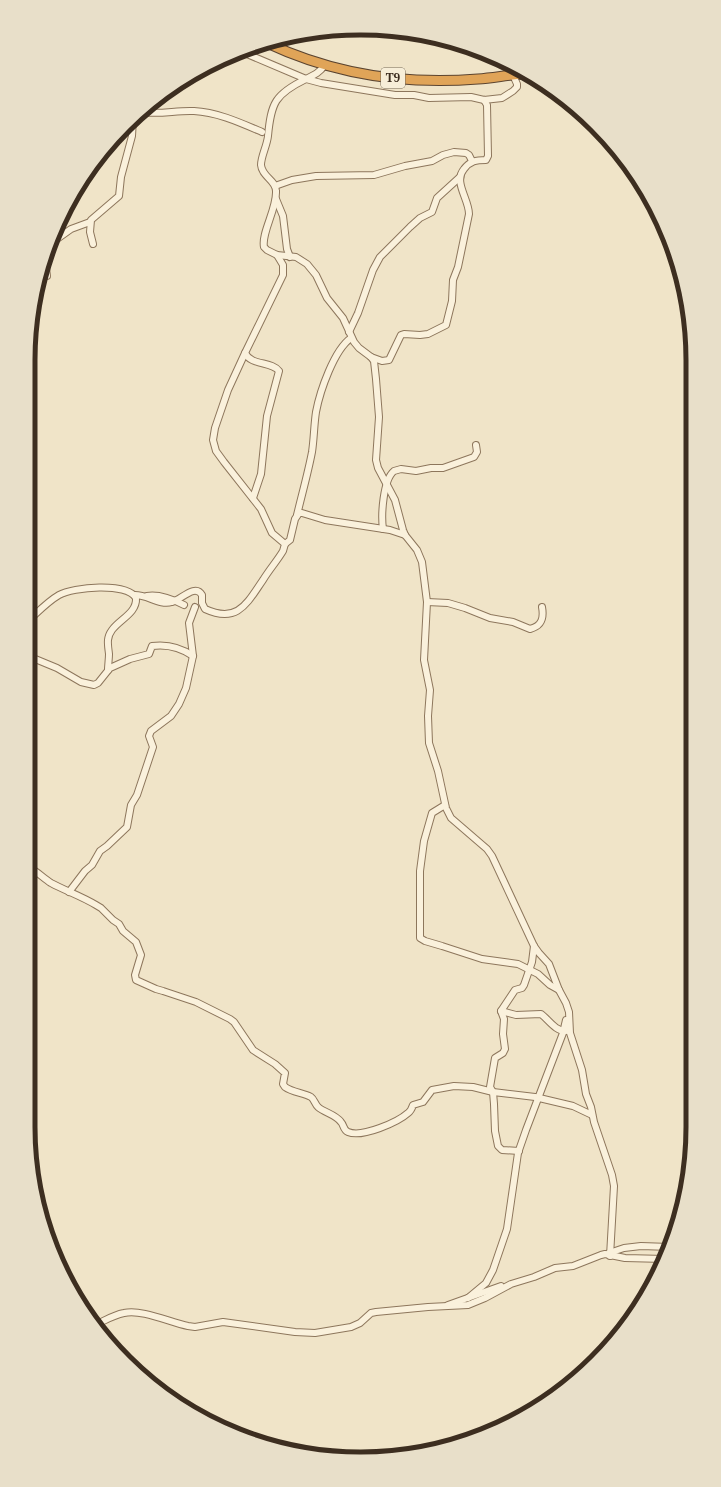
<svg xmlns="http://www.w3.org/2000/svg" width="721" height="1487" viewBox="0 0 721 1487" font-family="'Noto Serif',serif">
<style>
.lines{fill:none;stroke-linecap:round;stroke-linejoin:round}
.minor-casing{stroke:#8d765c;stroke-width:8}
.highway-casing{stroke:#5b4430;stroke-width:11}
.minor{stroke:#faf1dc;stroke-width:6}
.highway{stroke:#e0a458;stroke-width:9}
.labels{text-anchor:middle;stroke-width:4;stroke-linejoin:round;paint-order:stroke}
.shield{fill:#f7eed8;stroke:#756857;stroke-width:1}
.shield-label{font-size:12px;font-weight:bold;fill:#3d2e20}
.rim{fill:none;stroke:#3d2e20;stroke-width:5}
</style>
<rect width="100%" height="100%" fill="#f0e4c8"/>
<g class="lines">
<g class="minor-casing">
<g id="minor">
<polyline points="240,51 306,79 321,83 395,95 414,95 429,98 471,97 484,100 502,98 513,91 517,87 517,84 513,75"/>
<path d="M325 65C319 73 314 75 306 79 275 94 271 103 268 136 267 146 261 156 261 165 262 177 276 180 276 191 277 209 261 233 264 247L267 250 277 255 296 257 307 264 316 275 327 298 343 318 354 342 359 348 371 357 374 361 376 379 379 417 376 460 378 468 395 500 403 530 405 535 417 550 422 562 427 602 424 660 430 690 428 716 429 743 438 771 446 808 451 818 487 849 492 856 534 946 539 953 549 964 559 990 566 1003 569 1012 570 1033 582 1070 586 1094 591 1107 594 1122 612 1175 614 1186 610 1256"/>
<path d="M142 112C159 115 177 110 194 111 217 112 241 123 262 132"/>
<polyline points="275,186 292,180 316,176 374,175 405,166 432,161 443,155 454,152 466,153 469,155 472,161"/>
<polyline points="276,199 283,216 287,249 290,257"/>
<polyline points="50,244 71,229 90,222"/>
<polyline points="93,244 90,232 91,220 119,196 121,177 132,136 133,119"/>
<polyline points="45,261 47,276"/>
<polyline points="349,332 358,313 373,270 380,257 410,227 420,218 432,212 437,198 460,177"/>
<path d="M371 357 382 361 389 360 401 335 404 334 420 335 428 334 446 325 452 301 453 280 458 267 469 214C469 199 453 182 464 169 470 161 476 160 486 160L488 156 487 105 484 100"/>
<path d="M253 498 261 474 267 416 279 371C272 361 251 366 245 353L283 275V265L277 255"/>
<path d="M297 515C302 494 308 473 312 452 314 439 314 425 316 412 320 391 334 350 351 338"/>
<path d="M383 529C381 515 383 480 394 471L401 469 416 471 431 468H443L474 457 477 452 476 445"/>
<polyline points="285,544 290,540 295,519 299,513 302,513 325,520 390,530 405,535"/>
<path d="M134 595C147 594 159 606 172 602 181 600 195 583 202 595V603L205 609C238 624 247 603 263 580 269 570 277 561 283 551L285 544 272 533 261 509 224 462 216 451 213 440 215 428 228 390 245 353"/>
<path d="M147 596C158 594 174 600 184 605"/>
<path d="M427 602 448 603 465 608 490 618 513 622 530 629C542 626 544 618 542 607"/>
<path d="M28 621C38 612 47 602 59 595 73 587 127 582 136 598 137 613 120 619 112 630 106 638 108 645 109 654 109 659 108 665 108 670"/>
<path d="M28 656 57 668 81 682 94 685 98 683 110 668 130 659 149 654 152 646C167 644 180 647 193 656"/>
<polyline points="445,805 432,813 424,841 420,871 420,938 425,941 442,946 482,959 518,964 538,974 550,985 559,990"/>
<path d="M28 867C37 871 43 878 51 883 66 891 81 896 96 905L101 908 113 920 119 924 123 931 136 942 141 955 135 975 136 980 156 989 163 991 196 1002 230 1019 234 1022 253 1050 275 1064 285 1073 283 1084 285 1087C292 1092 303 1093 311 1097 314 1099 315 1104 318 1107 325 1113 335 1114 341 1122 344 1125 343 1130 348 1132 362 1138 398 1122 408 1113 411 1111 412 1108 413 1105L423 1102 432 1090 454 1086 473 1087 493 1092 535 1097 573 1106 592 1115"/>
<polyline points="69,892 85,871 92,865 100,851 107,846 127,827 131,805 137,795 153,747 149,736 151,731 171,716 179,704 186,688 193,656 189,623 195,607"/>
<path d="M501 1011 516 1015 541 1014C549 1020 555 1031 566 1031"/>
<polyline points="519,1151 502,1150 498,1146 495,1131 494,1104 493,1092 490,1087 495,1058 503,1053 505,1049 503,1034 504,1019 501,1011 515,990 522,988 524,985 532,962 534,946"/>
<polyline points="609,1253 624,1248 641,1246 670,1247"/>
<polyline points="468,1298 486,1283 493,1270 507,1229 518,1153 526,1130 563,1033 566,1020"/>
<polyline points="448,1305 501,1286"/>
<path d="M95 1325C104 1321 113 1315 124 1313 142 1309 169 1322 188 1326L195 1327 223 1322 295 1332 315 1333 351 1327 360 1323 371 1313 376 1312 428 1307 468 1305 485 1298 511 1284 534 1277 555 1268 573 1266 601 1255 605 1254 625 1258 665 1259"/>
</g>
</g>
<g class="highway-casing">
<path id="highway" d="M267 43C333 74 405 85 478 79 493 78 508 75 523 74"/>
</g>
<use href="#minor" class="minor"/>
<use href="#highway" class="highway"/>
</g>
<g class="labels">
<rect class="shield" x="381" y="68" width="24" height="20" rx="3"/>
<g class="shield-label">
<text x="393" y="82">T9</text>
</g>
</g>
<path d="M0 0H721V1487H0ZM360 35H361A325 325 0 0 1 686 360V1127A325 325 0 0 1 361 1452H360A325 325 0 0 1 35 1127V360A325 325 0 0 1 360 35Z" fill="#e8dfc9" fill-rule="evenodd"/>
<path class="rim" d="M360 35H361A325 325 0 0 1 686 360V1127A325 325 0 0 1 361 1452H360A325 325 0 0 1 35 1127V360A325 325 0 0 1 360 35Z"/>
</svg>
